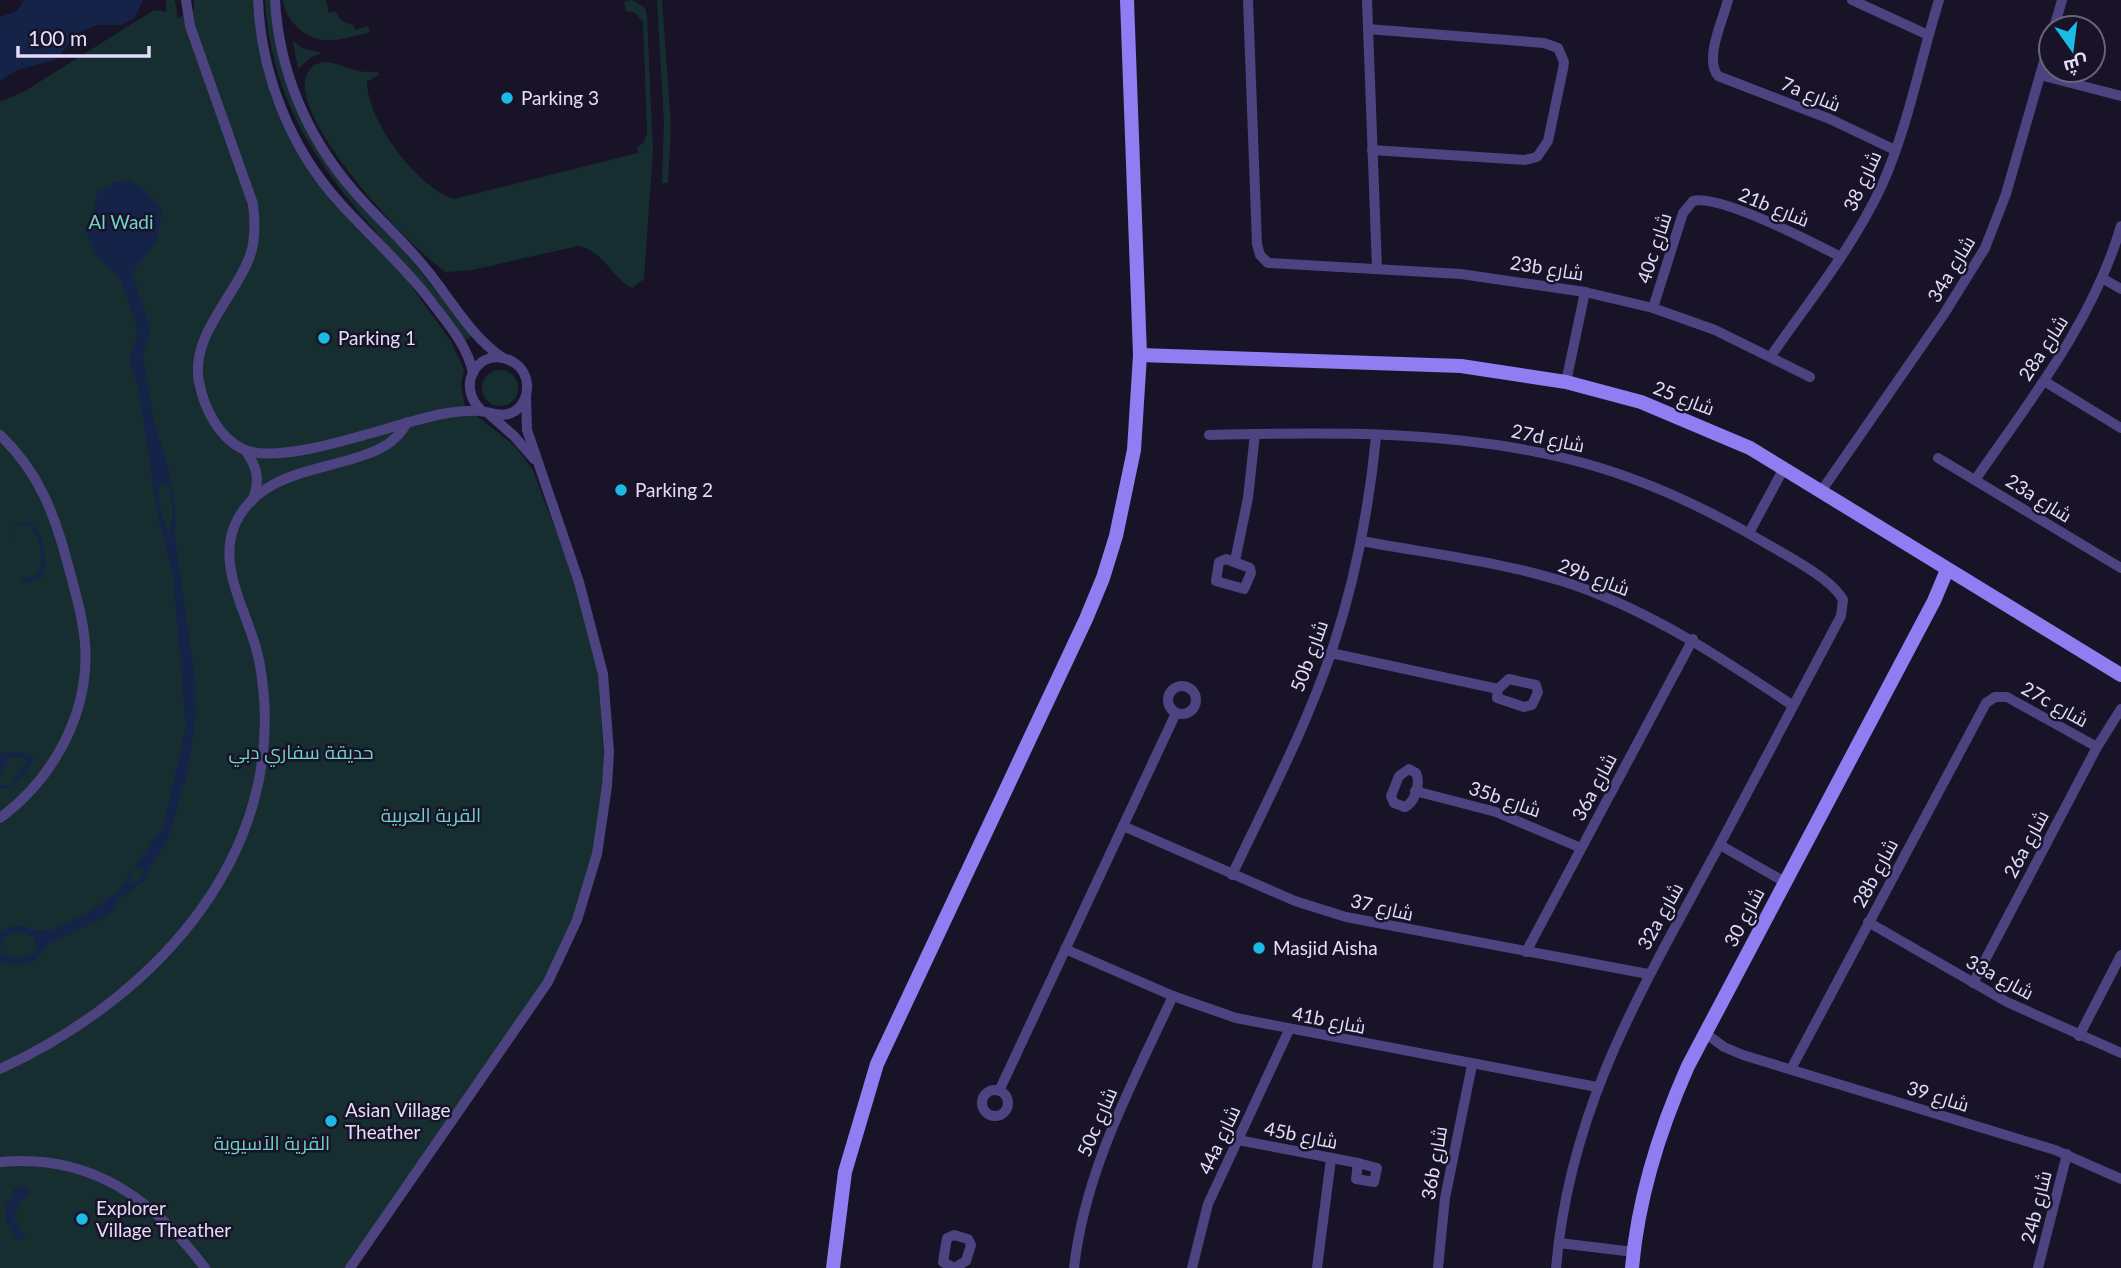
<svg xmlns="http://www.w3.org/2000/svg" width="2121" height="1268" viewBox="0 0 2121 1268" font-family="Lato,Cairo,sans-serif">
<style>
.green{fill:#162e30}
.water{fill:#152349;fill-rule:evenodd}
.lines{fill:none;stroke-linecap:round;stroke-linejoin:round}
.street{stroke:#4d4380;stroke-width:10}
.secondary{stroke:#8e7ef1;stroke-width:14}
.poi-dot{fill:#1dbae6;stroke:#181327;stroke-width:2.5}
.labels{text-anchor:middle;stroke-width:5;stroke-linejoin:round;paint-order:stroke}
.street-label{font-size:19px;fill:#e3dcfb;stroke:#181327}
.poi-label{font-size:19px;fill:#e3dcfb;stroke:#181327;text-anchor:start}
.park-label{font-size:19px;fill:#6fd4c7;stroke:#181327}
</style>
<rect width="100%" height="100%" fill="#181327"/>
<g class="green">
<polygon points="166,0 175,0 178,18 194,10 194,0 254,0 254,11 297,148 402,273 451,341 464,370 461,384 465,407 515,446 533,470 590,621 599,673 605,788 593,859 560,955 509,1038 349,1268 0,1268 0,102 25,91 154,10 166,12"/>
<path d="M265 0H273L306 127 472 336 465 340C382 222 275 158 265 0Z"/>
<path d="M283 0H326L329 13 335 11 342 21 353 25 355 30 368 26 370 32C342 39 317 49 295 25 288 18 284 10 283 0Z"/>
<path d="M632 0 645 8 647 17 653 152 644 279 632 288C611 277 604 251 578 246L472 270 446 272C414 253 271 102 312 67 330 52 352 77 378 71L379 75 367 81C367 121 417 187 454 199L638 153 637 147 644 142 647 132 643 22 634 12 626 11 624 2Z"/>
<polygon points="657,0 662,0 671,127 668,183 662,183 664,122"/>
<polygon points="293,41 302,48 322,53 311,57 298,69"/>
<circle cx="500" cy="388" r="18"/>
</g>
<g class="water">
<polygon points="24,0 143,0 135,17 122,25 98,25 82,31 55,60 17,70 0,81 0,17 17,11"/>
<path d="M129 180 148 193 162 210 157 240 132 273 151 330 143 354 145 368 153 418 167 463 175 506V539L195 678 196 715 188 770 169 835 142 883 120 898 110 914 49 944 34 961 21 965 0 963V952C11 961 23 958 35 952L37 947 33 937 20 931 6 935 0 947V933L15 925 38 931 52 930 90 912 118 892 164 825 186 726 173 575 157 511 139 391 129 359 137 337 136 323 120 279 97 256 85 231 93 215 97 193 112 183ZM162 482 169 486 173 512 170 531C161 525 154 490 162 482ZM145 867 139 881 129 884 134 869Z"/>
<path d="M28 521C44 531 50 562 41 578L25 583 20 577 32 578 40 572C44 556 41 538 30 526 16 518 12 533 7 540L14 525Z"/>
<path d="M0 753H28L34 757C27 771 17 788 0 789V786L10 785 27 762 23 757H9L0 774Z"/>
<polygon points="24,1186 30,1192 21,1200 13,1217 25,1237 24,1240 17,1240 5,1220 6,1205 13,1199 13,1189"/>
</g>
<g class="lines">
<g class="street">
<path d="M186 0 190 26 253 204C255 221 256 239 250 256 235 297 190 336 199 382 204 408 219 439 245 450 288 466 394 423 442 414 454 412 467 410 479 411 492 412 502 419 515 411 532 399 531 372 513 362 481 343 453 385 482 411"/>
<path d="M258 0C261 74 290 148 340 203 370 236 403 265 430 300 447 323 467 344 473 373"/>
<path d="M275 0C279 71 307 137 353 190 376 217 404 241 426 269 450 298 471 337 503 358"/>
<polyline points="1248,0 1257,244 1260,255 1268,263 1461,274 1585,292 1653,308 1715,330 1810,377"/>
<polyline points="1367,0 1377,269"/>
<path d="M1728 0C1723 20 1704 58 1718 76L1830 119 1895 150"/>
<polyline points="1852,0 1928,35"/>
<polyline points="2054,28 2062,0"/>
<polyline points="1368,29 1544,43 1558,48 1564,62 1563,69 1548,141 1537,157 1525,160 1372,150"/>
<polyline points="2040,75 2121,96"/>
<polyline points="2102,278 2121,289"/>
<path d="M1653 308 1683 213 1693 201C1719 194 1812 242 1839 256"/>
<path d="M1771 356C1809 301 1854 246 1882 185 1908 127 1920 61 1939 0"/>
<polyline points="2044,381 2121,428"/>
<polyline points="1566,382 1585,292"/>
<polyline points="490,415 514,436 534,459"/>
<path d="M0 435C39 472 55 515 68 565 75 591 83 617 85 644 90 712 54 778 0 818"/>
<path d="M1209 435C1327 432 1452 430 1568 459 1638 476 1705 507 1767 544 1788 556 1833 580 1843 600L1841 616C1800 692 1760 770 1719 846 1644 986 1570 1104 1556 1268"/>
<path d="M245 450C257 466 261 481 252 501"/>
<polyline points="1938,458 2121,568"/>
<path d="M1975 480C2031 399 2093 321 2121 226"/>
<polyline points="1822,490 1944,314 1985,248 2006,194 2051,37"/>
<polyline points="1749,533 1784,468"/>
<path d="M1361 541C1432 554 1506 562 1574 585 1654 613 1723 659 1792 705"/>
<polygon points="1226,559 1250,568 1251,573 1244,589 1216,581 1219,562"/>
<polyline points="1235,561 1248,498 1255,434"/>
<polyline points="1331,653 1498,689"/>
<polygon points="1509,679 1536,685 1538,692 1532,705 1524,707 1497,698 1498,689"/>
<circle cx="1182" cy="700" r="14"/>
<path d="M1409 769 1416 773C1421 783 1415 802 1405 807L1394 803 1391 796 1399 776Z"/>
<polyline points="1415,791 1496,812 1581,848"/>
<polyline points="1123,826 1295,901 1346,917 1648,974"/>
<polyline points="1720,845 1785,882"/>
<path d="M1232 875C1267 801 1306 728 1332 650 1355 581 1369 509 1376 437"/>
<polyline points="1868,922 2007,1002 2121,1053"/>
<polyline points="1065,949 1173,996 1236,1018 1597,1087"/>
<polyline points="1526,952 1693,639"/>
<polyline points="1973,983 2097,747 2121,709"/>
<polyline points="1705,1033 1724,1047 1743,1055 2055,1150 2121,1179"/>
<polyline points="2079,1036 2121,955"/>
<path d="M0 1069C159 996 295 847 259 660 251 618 217 571 234 527 265 450 381 479 407 422"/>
<polyline points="1791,1069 1986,703 1995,697 2007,697 2097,747"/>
<circle cx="995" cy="1103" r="13"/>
<polyline points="999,1091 1176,713"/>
<polyline points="1238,1140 1358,1163"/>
<path d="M0 1162C91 1153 153 1199 205 1268"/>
<polygon points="1358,1163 1377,1168 1374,1182 1356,1179"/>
<polygon points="954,1235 968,1239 971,1245 966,1261 954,1268 943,1262 947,1238"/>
<polyline points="1559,1243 1634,1252"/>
<polyline points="350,1268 548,982 577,920 597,854 607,786 609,752 603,674 579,582 527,430 526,397"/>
<path d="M1074 1268C1085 1170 1132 1084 1173 996"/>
<polyline points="1192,1268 1208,1204 1289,1030"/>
<polyline points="1317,1268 1331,1159"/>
<polyline points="1438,1268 1445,1198 1472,1065"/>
<polyline points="2038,1268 2067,1154"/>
</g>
<g class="secondary">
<polyline points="1140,355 1461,366 1566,382 1641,402 1750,448 2121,675"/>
<polyline points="833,1268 845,1172 877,1064 1086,619 1103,578 1116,536 1134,450 1140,355 1127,0"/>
<path d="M1632 1268C1638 1198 1659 1131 1688 1066L1934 601 1947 570"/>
</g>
</g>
<g class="poi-dot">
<circle cx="507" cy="98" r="7"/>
<circle cx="324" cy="338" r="7"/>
<circle cx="621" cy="490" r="7"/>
<circle cx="1259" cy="948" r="7"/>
<circle cx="331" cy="1121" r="7"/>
<circle cx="82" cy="1219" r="7"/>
</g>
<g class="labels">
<g class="street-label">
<text transform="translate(1811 94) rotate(22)" y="7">7a شارع</text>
<text transform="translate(1862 181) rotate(-65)" y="7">شارع 38</text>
<text transform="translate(1774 207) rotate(22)" y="7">21b شارع</text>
<text transform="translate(1654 248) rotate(-72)" y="7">40c شارع</text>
<text transform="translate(1547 268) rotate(9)" y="7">23b شارع</text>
<text transform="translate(1951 269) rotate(-59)" y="7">34a شارع</text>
<text transform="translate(2043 348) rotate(-57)" y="7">28a شارع</text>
<text transform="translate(1684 398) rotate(21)" y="7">شارع 25</text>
<text transform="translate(1548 438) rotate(12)" y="7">27d شارع</text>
<text transform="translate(2039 498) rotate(32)" y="7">23a شارع</text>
<text transform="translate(1594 577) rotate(20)" y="7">29b شارع</text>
<text transform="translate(1309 656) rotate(-70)" y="7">50b شارع</text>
<text transform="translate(2055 704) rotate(29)" y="7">27c شارع</text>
<text transform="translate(1594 787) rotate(-62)" y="7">36a شارع</text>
<text transform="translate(1505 799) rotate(19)" y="7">35b شارع</text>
<text transform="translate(2026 844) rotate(-62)" y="7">26a شارع</text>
<text transform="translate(1875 873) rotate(-62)" y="7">28b شارع</text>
<text transform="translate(1382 907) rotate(13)" y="7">شارع 37</text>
<text transform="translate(1660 916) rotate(-61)" y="7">32a شارع</text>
<text transform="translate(1744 917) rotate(-62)" y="7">شارع 30</text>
<text transform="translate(2000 977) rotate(28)" y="7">33a شارع</text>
<text transform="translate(1329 1020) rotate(11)" y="7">41b شارع</text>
<text transform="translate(1938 1096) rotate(17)" y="7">شارع 39</text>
<text transform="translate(1097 1122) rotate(-67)" y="7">50c شارع</text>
<text transform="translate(1301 1135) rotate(11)" y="7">45b شارع</text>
<text transform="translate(1219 1140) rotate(-65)" y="7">44a شارع</text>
<text transform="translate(1434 1163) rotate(-80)" y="7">36b شارع</text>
<text transform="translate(2036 1207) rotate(-76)" y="7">24b شارع</text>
</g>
<g class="poi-label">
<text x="521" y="105">Parking 3</text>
<text x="338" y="345">Parking 1</text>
<text x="635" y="497">Parking 2</text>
<text x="1273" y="955">Masjid Aisha</text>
<text x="345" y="1117">Asian Village<tspan x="345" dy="22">Theather</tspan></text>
<text x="96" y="1215">Explorer<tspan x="96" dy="22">Village Theather</tspan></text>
</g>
<g class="park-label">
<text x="121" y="229">Al Wadi</text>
<text x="301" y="759">حديقة سفاري دبي</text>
<text x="431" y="822">القرية العربية</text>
<text x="272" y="1150">القرية الآسيوية</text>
</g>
</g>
<g transform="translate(2072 49) rotate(166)"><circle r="33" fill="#181327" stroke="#69637c" stroke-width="2"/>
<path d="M0-5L12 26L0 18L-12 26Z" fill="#1dbae6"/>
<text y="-10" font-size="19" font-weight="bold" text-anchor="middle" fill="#e3dcfb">ش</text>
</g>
<path d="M18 46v10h131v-10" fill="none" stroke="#e3dcfb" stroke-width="3.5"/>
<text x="28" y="46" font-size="21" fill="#e3dcfb" stroke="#181327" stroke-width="5" paint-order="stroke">100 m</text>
</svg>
